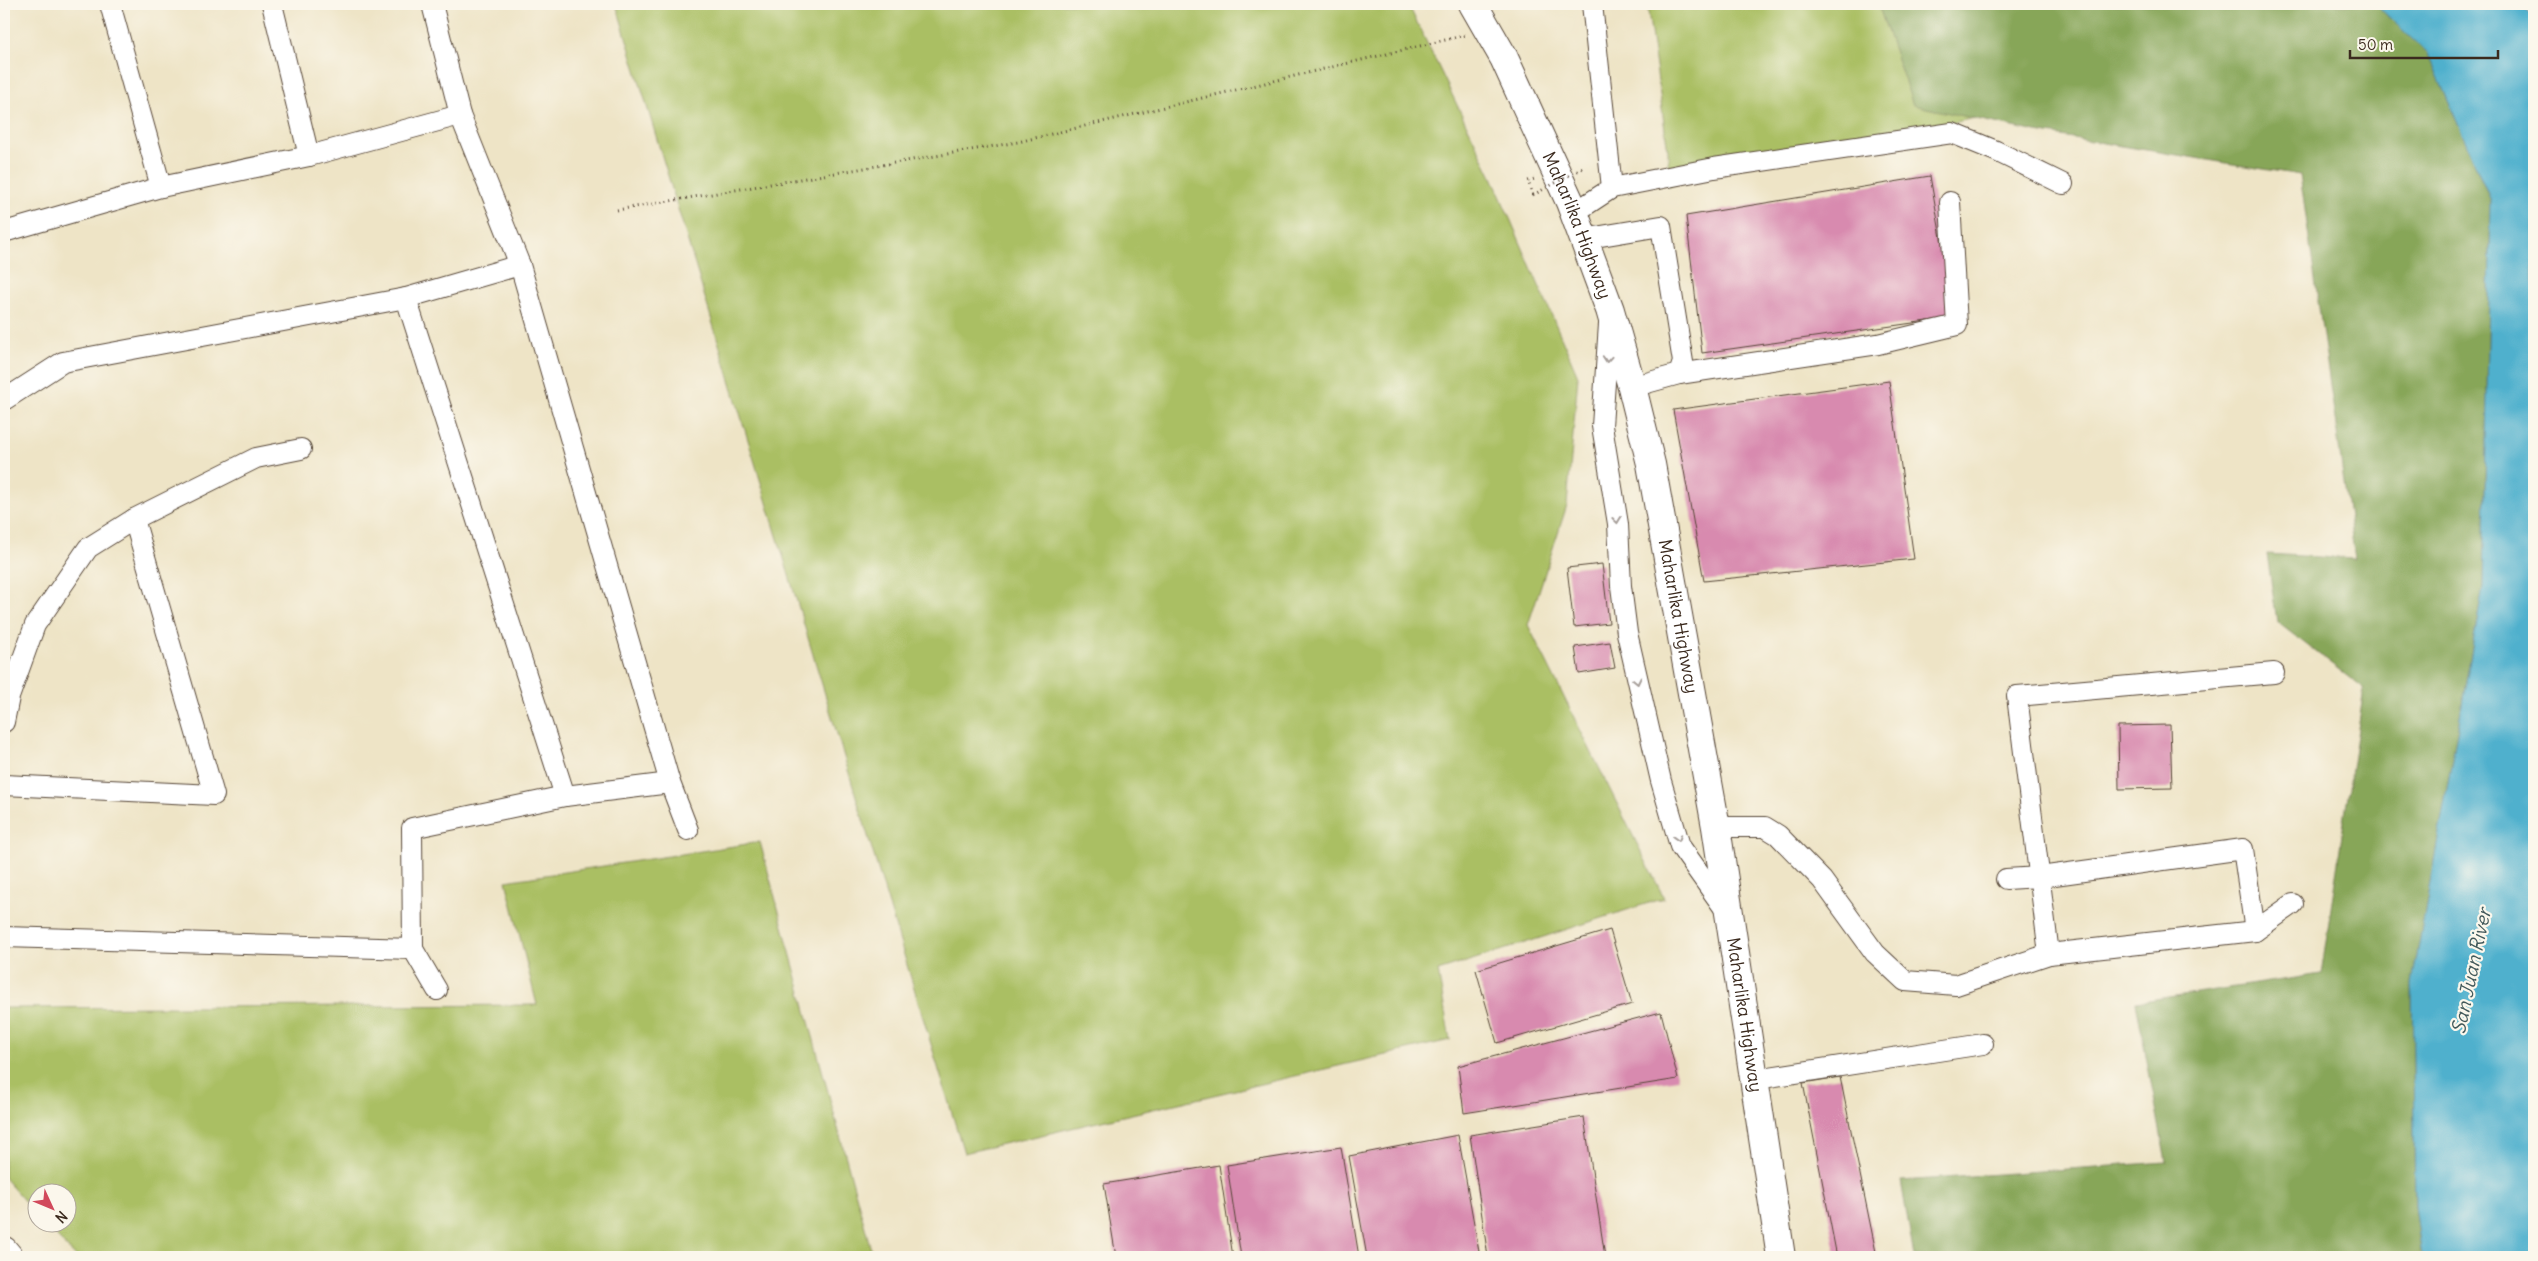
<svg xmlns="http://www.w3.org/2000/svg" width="2538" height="1261" viewBox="0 0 2538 1261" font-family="Delius,sans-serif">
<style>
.green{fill:#aabf63;stroke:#727440}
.forest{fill:#87a659;stroke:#61683c}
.water{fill:#4fb0cd;stroke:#456d76}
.building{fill:#d88aaf}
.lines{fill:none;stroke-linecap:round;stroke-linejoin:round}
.minor-casing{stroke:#564637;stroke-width:22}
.highway-casing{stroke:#564637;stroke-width:30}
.path{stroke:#564637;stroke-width:3;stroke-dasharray:1 4;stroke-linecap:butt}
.minor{stroke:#fff;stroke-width:20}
.highway{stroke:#fff;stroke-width:28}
.path-bridge{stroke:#564637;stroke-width:3;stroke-dasharray:1 4;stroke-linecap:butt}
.oneway{stroke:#a79f9a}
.labels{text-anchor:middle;stroke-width:4.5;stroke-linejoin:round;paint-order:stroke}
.street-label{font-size:18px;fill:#3b2a1e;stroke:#fbf7ec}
.water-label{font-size:19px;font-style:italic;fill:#42595b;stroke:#fbf7ec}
</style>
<rect width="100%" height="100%" fill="#fbf7ec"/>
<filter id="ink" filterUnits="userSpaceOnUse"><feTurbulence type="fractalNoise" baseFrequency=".02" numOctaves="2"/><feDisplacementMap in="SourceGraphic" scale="10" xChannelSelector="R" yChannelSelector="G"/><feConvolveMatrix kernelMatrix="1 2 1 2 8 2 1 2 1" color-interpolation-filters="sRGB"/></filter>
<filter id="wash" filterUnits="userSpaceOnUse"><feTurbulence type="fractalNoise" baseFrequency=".0096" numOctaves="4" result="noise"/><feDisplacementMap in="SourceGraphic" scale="20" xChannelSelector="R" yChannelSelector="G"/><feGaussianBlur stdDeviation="1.12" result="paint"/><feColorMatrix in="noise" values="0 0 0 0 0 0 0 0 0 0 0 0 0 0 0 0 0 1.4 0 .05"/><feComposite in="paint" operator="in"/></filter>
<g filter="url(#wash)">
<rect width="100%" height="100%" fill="#eee4c6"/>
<g class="green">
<polygon points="616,4 1408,4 1492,177 1578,376 1567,505 1528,625 1664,898 1438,971 1450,1040 964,1153"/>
<polygon points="1647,4 1878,4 1913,104 1975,118 1684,179 1669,187 1668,151"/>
<polygon points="760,842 873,1257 76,1257 45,1224 68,1224 68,1194 38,1194 37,1215 4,1178 4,1008 537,1005 506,881"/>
</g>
<polygon class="forest" points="1878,4 2375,4 2428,54 2491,201 2483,587 2412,984 2415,1206 2422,1257 1914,1257 1901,1181 2166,1162 2136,1002 2321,974 2364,689 2277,622 2267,554 2355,559 2300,175 2036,132 1913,105"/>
<polygon class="water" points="2375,4 2517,4 2534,17 2534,1257 2422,1257 2415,1206 2412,984 2483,587 2491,201 2428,54"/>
<g id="blocks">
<g class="building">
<polygon points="1930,176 1955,317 1702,353 1686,216"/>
<polygon points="1889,381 1914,559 1704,581 1673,410"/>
<polygon points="1602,564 1609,623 1574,627 1567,568"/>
<polygon points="1610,642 1615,668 1579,674 1575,647"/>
<polygon points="2170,725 2172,788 2119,789 2118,726"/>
<polygon points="1610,930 1632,1004 1497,1043 1476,970"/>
<polygon points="1661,1012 1678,1079 1464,1113 1458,1066"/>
<polygon points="1840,1077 1877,1257 1837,1257 1803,1083"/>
<polygon points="1584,1117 1605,1257 1488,1257 1470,1135"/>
<polygon points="1458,1135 1480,1257 1367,1257 1349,1156"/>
<polygon points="1341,1147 1359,1257 1241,1257 1227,1165"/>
<polygon points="1219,1165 1233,1257 1116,1257 1104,1184"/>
</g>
</g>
</g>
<g filter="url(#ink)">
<use href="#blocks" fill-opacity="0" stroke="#564637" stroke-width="1"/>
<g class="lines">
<g class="minor-casing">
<g id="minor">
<polyline points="110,4 161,187"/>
<polyline points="272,4 309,156"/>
<polyline points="432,4 460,115 520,265 670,783 688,830"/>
<polyline points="1612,188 1714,168 1952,133 1996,151 2063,184"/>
<polyline points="1574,213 1612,188 1592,4"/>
<polyline points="4,232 161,187 309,156 460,115"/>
<polyline points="1583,239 1661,226 1683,362 1679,374 1632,387"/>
<polyline points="406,298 565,796"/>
<polyline points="1609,324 1602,426 1618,524 1621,586 1627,633 1661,781 1680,846 1727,912"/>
<polyline points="1679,374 1878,344 1957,325 1950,202"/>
<polyline points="4,400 63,362 406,298 520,265"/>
<polyline points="4,722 9,697 35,625 88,548 134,519 256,458 301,449"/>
<polyline points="4,785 214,795 134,519"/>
<polyline points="1716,827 1765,827 1778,835 1822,880 1875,953 1905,981 1956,985 2049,954 2255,931 2293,904"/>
<polyline points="2006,879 2040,877 2243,849 2255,931"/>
<polyline points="4,937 413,949"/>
<polyline points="2049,954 2017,696 2274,673"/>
<polyline points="437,990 413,949 412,828 565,796 670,783"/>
<polyline points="1756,1079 1983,1044"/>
</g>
</g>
<g class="highway-casing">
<g id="highway">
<path id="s1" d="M1473 4 1504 58 1570 202 1610 310 1632 387 1651 464 1716 827 1781 1257"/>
<polyline points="4,1251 9,1257"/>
</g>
</g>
<g class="path">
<polyline points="1533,195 1528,181 1535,179"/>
<polyline points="617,210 1018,142 1466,35"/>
</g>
<use href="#minor" class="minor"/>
<use href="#highway" class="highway"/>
<polyline class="path-bridge" points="1533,195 1583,168"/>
</g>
<defs><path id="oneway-chevron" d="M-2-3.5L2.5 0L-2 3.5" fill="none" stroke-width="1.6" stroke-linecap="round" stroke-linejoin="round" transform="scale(1.25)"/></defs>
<g class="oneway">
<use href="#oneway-chevron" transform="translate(1607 359) rotate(94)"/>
<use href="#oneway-chevron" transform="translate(1617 520) rotate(83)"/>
<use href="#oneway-chevron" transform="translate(1637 681) rotate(78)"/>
<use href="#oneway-chevron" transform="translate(1678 838) rotate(73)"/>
</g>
</g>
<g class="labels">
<g class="street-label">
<text dy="6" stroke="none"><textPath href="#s1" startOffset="245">Maharlika Highway</textPath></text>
<text dy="6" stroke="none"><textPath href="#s1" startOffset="650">Maharlika Highway</textPath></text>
<text dy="6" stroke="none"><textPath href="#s1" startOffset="1054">Maharlika Highway</textPath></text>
</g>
<g class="water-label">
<text transform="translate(2471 971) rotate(-78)" y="7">San Juan River</text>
</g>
</g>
<rect width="2538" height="1261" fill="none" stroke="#fbf7ec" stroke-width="20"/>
<g transform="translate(52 1208) rotate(134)"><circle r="24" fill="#fbf7ec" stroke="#aea59a"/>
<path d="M0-4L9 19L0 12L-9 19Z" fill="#d1495b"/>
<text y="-8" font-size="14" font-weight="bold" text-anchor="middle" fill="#3b2a1e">N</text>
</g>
<path d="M2350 50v8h148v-8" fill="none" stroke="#3b2a1e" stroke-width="2.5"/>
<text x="2358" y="50" font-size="15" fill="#3b2a1e" stroke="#fbf7ec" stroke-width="4" paint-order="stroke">50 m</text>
</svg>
